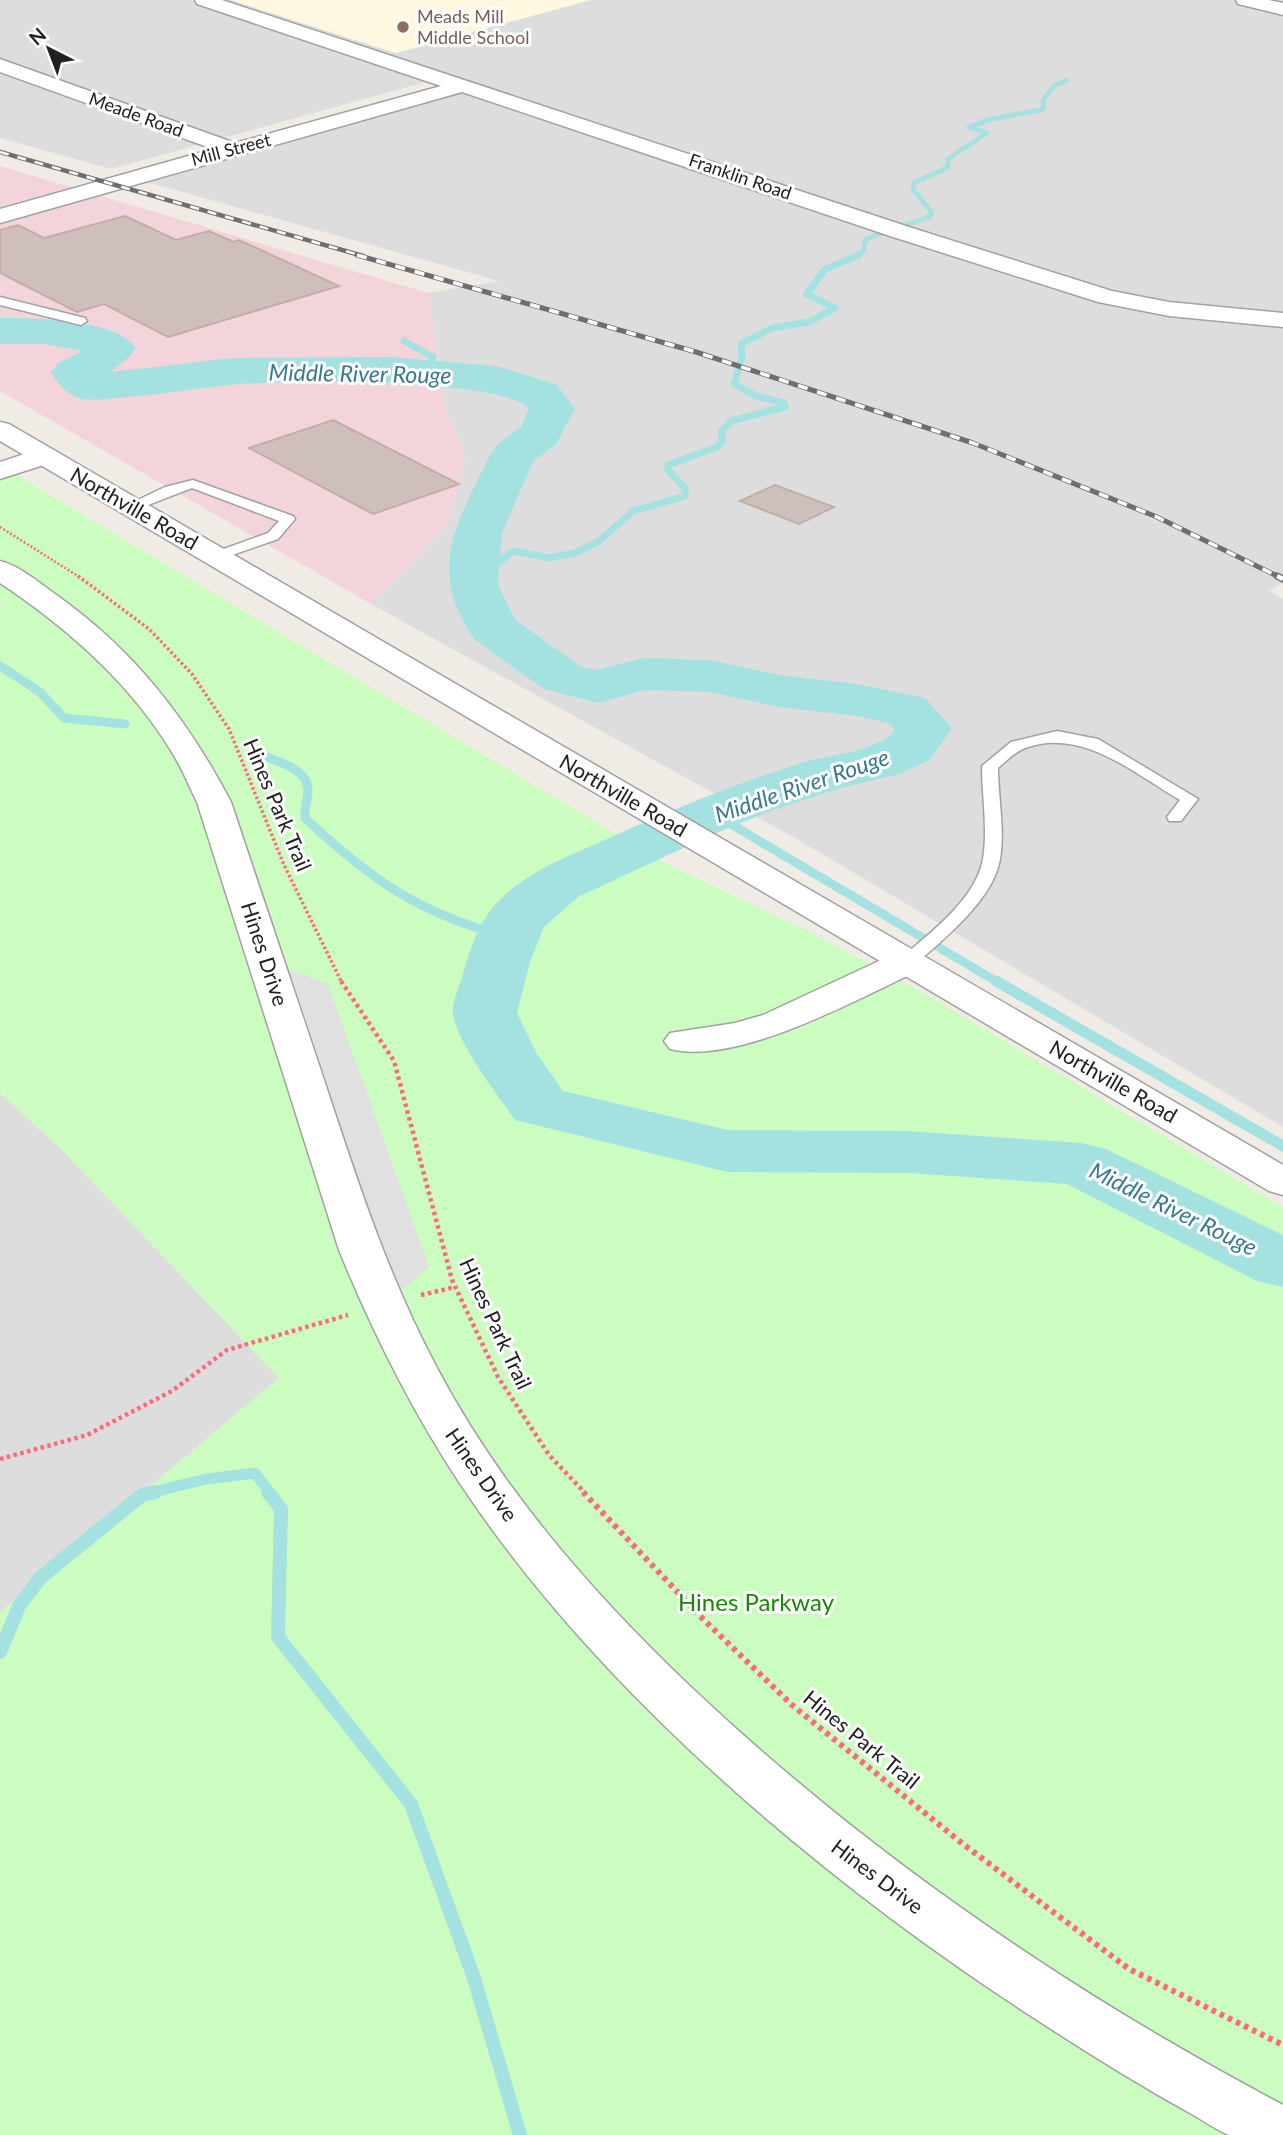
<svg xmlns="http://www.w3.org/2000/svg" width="1283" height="2135" viewBox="0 0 1283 2135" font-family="Lato,sans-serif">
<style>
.residential{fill:#dedddd}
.commercial{fill:#f3d4da}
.education{fill:#fff8e1}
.park{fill:#cbfdc1}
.parking{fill:#e0e0e0}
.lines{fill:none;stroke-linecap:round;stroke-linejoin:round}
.stream-far4{stroke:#a4e2e1;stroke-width:5}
.stream-far3{stroke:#a4e2e1;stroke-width:7}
.stream-far2{stroke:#a4e2e1;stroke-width:9}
.stream-far1{stroke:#a4e2e1;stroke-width:11}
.stream{stroke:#a4e2e1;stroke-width:14}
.river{fill:#a4e2e1;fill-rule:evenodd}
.building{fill:#cebfbc;stroke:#c4ada7;stroke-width:2}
.service-casing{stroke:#a1a1a1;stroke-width:3}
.minor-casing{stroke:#a1a1a1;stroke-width:3}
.tertiary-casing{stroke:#a1a1a1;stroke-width:3}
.path-far3{stroke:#ff697e;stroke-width:2.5;stroke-dasharray:2 2;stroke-linecap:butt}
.path-far2{stroke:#ff697e;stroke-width:3.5;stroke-dasharray:2.5 2.5;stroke-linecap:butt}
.path-far1{stroke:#ff697e;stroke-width:4.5;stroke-dasharray:3.5 3.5;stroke-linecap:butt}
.path{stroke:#ff697e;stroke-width:6;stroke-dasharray:4.5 4.5;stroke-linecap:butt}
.service{fill:#fff;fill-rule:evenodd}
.minor{fill:#fff;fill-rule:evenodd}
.tertiary{fill:#fff;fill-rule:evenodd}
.rail-far2-casing{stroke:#6e6e6e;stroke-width:4.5}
.rail-far1-casing{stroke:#6e6e6e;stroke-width:5}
.rail-casing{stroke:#6e6e6e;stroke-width:7}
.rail-far2{stroke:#fff;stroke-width:2.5;stroke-dasharray:9;stroke-linecap:butt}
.rail-far1{stroke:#fff;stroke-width:3.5;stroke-dasharray:10;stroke-linecap:butt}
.rail{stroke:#fff;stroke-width:4.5;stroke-dasharray:13;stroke-linecap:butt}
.education-dot{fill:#8d6e63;stroke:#fff;stroke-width:2.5}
.labels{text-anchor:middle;stroke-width:6;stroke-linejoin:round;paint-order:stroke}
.far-education-label{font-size:18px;fill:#785e54;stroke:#fff;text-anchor:start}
.far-street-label{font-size:18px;fill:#202020;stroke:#fff}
.street-label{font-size:21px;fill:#202020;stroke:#fff}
.water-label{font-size:23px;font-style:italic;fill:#38788e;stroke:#fff}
.near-park-label{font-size:24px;fill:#188904;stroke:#fff}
</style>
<rect width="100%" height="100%" fill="#f1ebe6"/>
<g class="residential">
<polygon points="0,0 231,0 396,53 590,0 1283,0 1283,583 1269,591 1283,599 1283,1127 795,838 371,604 448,523 465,457 444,405 428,293 499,281 143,181 463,92 426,82 111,169 0,138"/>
<polygon points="0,1093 62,1150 279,1378 0,1612"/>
</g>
<polygon class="commercial" points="0,166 428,293 444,405 465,457 448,523 371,604 0,391"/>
<polygon class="education" points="231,0 590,0 396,53"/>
<polygon class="park" points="0,465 661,861 808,931 925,994 1283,1207 1283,2135 0,2135 0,1612 279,1378 62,1150 0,1093"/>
<polygon class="parking" points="265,960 328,984 429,1267 383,1305"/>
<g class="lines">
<polyline class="stream-far4" points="856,256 863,251 866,239 929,217 932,213 913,189 914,183 948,167 948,159 987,133 969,127 991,119 1041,110 1044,107 1043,100 1055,85 1067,80"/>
<g class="stream-far3">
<polyline points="404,341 433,357 428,373"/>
<polyline points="476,578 514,551 549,558 575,553 599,541 633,511 685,496 685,488 668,470 668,465 717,447 723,441 721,432 731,421 785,407 784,403 756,396 734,384 742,357 741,344 772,328 809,322 835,308 807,294 825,269 859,255"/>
</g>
<g class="stream-far2">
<polyline points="473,580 478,576"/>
<polyline points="0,666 40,692 64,718 125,724"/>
<path d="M261 755C277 761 308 769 308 790 308 800 304 808 305 818 371 880 420 914 508 937"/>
<polyline points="714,814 999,983"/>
</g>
<g class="stream-far1">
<polyline points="996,981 1283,1146"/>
<polyline points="149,1493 206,1479 255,1473 270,1493"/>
</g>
<g class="stream">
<polyline points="268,1492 281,1509 278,1637 411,1804 474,1978 520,2135"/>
<polyline points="0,1652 19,1606 40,1578 142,1495 156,1492"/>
</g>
<path class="river" d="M0 318C34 318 115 318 136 348L129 357 110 372 233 358 391 357 495 366 511 370 557 385 575 409 556 444 533 462 502 533 498 584 515 620 582 667 597 670 642 658 709 660 779 675 857 684 925 698 952 728 930 760 899 774 841 788 770 811 707 837 578 897 544 927 530 962 517 1013 537 1054 563 1091 728 1130 908 1131 1081 1143 1106 1149 1283 1235V1287L1257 1281 1067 1184 908 1173 728 1172 515 1120C496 1092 460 1048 453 1015 451 1004 460 985 463 974 469 952 479 923 494 906 524 872 567 857 607 839 671 810 735 784 801 763 827 755 879 752 895 730L888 723 857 716 779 707 709 692 645 690 598 703 544 689 475 640C425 568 457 524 490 455L497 445 521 427 529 409C507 378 275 380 230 385 191 389 153 396 114 398 104 399 92 401 82 399 67 396 60 385 51 373L57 364 83 351 44 344H0Z"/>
</g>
<g class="building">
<polygon points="125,216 176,240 209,231 234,242 239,240 339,286 168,337 104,304 77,312 0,273 0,230 18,225 44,238"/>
<polygon points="333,420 459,484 373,514 249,448"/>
<polygon points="775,485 834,507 799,524 740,501"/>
</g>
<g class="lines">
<g class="service-casing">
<g id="service">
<polygon points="0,297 85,318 87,321 81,325 0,305"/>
<polygon points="193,480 293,516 295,519 278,539 215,561 208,557 210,554 268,533 279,521 192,488 135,510 130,511 123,507 165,487"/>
<path d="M1057 731 1098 739 1198 799 1181 821H1169L1167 817 1180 800C1133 773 1082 727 1025 748 1015 752 1006 761 998 768 998 798 1005 829 1000 859 994 899 943 940 913 966H901L898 962 901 958C930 933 976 899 983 859 988 828 982 797 982 766L1011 742Z"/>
</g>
</g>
<g class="minor-casing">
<g id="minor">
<polygon points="195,0 222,0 909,227 1112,291 1169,302 1283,313 1283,327 1169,316 1098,302 893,237 462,92 0,223 0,209 213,149 0,72 0,59 235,143 441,86 197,4"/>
<polygon points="43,448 53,450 57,456 53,462 0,479 0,462"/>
<path d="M907 951 920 954 925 962 920 970C857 999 738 1066 670 1049L664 1041 670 1033 735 1023 763 1015 894 954Z"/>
</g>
</g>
<g class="tertiary-casing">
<g id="tertiary">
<polygon points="1236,0 1269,0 1283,3 1283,15 1238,4"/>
<polygon points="0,422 9,424 1283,1165 1283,1195 1269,1191 0,441"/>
<path d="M0 561C20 566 38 582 55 594 134 650 186 717 231 802 263 899 296 995 328 1092 360 1189 389 1278 437 1368 501 1489 593 1594 692 1688 869 1855 1068 1991 1283 2105V2135C1267 2135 1245 2135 1229 2135 1216 2130 1201 2119 1188 2112 1141 2086 1096 2058 1051 2029 834 1890 602 1698 459 1482 411 1409 372 1331 339 1250L197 802C188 784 181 766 170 749 128 681 66 627 0 583Z"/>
</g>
</g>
<polyline class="path-far3" points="0,527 81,578"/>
<polyline class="path-far2" points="78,576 149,629 192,674 229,729 284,865 342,983"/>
<g class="path-far1">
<polyline points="341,981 394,1061 452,1280 498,1377 549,1455 585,1493"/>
<polyline points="421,1295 455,1287"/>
<polyline points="0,1459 87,1435 172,1391 227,1350 348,1315"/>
</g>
<polyline class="path" points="583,1492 703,1619 792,1705 963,1844 1129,1969 1283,2045"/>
<use href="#service" class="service"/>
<use href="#minor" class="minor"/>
<use href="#tertiary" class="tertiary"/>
<g class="rail-far2-casing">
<polyline id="rail-far2" points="0,152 363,256"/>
</g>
<g class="rail-far1-casing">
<polyline id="rail-far1" points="357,255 696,352 973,443 1157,517 1281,578"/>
</g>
<g class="rail-casing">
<polyline id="rail" points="1277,576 1283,579"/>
</g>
<use href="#rail-far2" class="rail-far2"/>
<use href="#rail-far1" class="rail-far1"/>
<use href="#rail" class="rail"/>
</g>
<circle class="education-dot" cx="403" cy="27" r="7"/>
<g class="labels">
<g class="far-education-label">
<text x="417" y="23">Meads Mill<tspan x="417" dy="21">Middle School</tspan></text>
</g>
<g class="far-street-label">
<text transform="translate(136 115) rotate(20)" y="6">Meade Road</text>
<text transform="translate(231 150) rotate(-15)" y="6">Mill Street</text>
<text transform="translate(740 177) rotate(19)" y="6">Franklin Road</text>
</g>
<g class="street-label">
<text transform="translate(134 509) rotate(30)" y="7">Northville Road</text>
<text transform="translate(623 796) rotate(30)" y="7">Northville Road</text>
<text transform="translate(277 805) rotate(67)" y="7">Hines Park Trail</text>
<text transform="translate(264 954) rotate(72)" y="7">Hines Drive</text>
<text transform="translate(1113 1082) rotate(30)" y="7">Northville Road</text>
<text transform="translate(495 1324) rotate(65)" y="7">Hines Park Trail</text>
<text transform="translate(481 1475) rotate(55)" y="7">Hines Drive</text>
<text transform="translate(861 1740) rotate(39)" y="7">Hines Park Trail</text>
<text transform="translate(877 1877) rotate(37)" y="7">Hines Drive</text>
</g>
<g class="water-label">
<text transform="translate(360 374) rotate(1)" y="8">Middle River Rouge</text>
<text transform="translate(802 786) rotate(-19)" y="8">Middle River Rouge</text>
<text transform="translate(1173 1209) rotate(26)" y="8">Middle River Rouge</text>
</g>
<g class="near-park-label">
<text x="756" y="1611">Hines Parkway</text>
</g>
</g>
<g transform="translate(49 49) rotate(318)" stroke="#ffffff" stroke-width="5" paint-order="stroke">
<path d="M0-5L12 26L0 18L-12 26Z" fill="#202020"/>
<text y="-10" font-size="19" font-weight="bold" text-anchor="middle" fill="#202020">N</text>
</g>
</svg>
